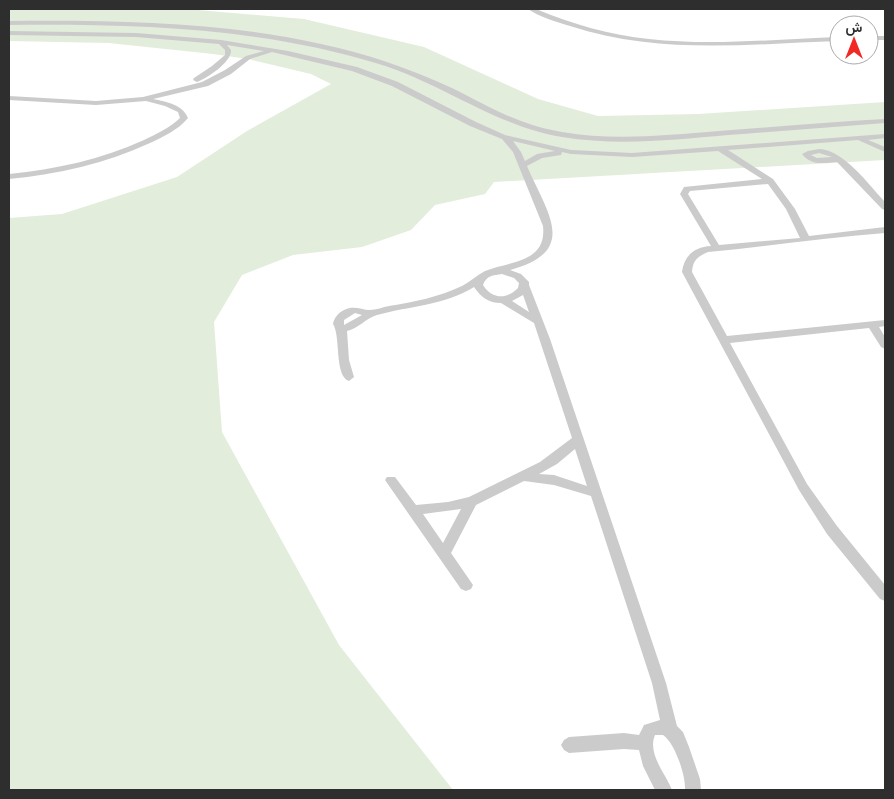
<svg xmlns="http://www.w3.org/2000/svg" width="894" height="799" viewBox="0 0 894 799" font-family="Roboto,Vazirmatn,sans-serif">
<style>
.green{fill:#e3eddb}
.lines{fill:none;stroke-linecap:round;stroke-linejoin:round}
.minor{fill:#cbcbcb;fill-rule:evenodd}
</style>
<rect width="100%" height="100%" fill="#fff"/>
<polygon class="green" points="9,9 186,9 304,19 424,47 538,99 598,116 698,114 885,102 885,160 494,182 485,194 435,205 411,230 362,247 293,255 242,275 214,322 222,432 339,645 453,790 9,790 9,218 62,214 177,177 247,131 331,84 311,74 248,59 213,54 109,43 9,41"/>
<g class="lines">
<g class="minor">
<path d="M528 9H536C572 24 610 35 649 39 712 46 776 39 839 37V41C748 44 658 55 570 26 557 22 539 17 528 9Z"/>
<path d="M9 21C136 20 265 22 387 62 410 70 433 79 454 89 492 108 519 125 562 132 614 141 667 135 719 131 774 127 830 122 885 119V123C833 127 780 131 728 135 673 140 617 146 562 137 495 126 444 84 379 64 259 27 134 24 9 25Z"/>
<path d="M9 31 136 33 221 40 288 51 357 67 398 82 476 122 505 135 571 150 632 153 885 134V138L868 140 885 147V152L858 140 728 150 773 179 795 209 809 236 885 227V233C826 238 768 246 708 252 697 257 693 260 692 272L727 336 885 320V326L879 327 885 337V349L881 347 869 328 730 343 807 484 837 526 885 585V601L880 599 827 534 799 490 682 272C684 256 694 247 711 246L680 194 684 187 762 179 718 151 632 157 571 154 562 152 561 155 542 158 527 166C547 213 580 251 510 270L521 274 529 282V285L550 339 666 683 677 726 683 732 689 747 700 779 701 790H685C686 776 675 743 663 735H655C647 754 666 774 672 790H655L643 766 639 750 624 749 569 753 564 750 561 745 564 740 569 737 624 733 639 735 644 725 660 720 652 683 591 496 554 485 524 481 476 505 451 553 473 585 471 589 466 591 461 589 385 480 387 477H395L416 505 448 502 469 497 540 462 572 438 534 323 501 303C488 303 481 297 474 287 445 305 410 306 377 315 366 318 358 329 347 331L349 360 354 377 349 381C334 376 341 336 333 324 334 318 338 313 344 310 354 305 361 310 370 310 376 310 383 307 389 306 414 302 439 297 462 286 470 282 477 275 485 271 510 261 547 263 543 226L513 152 502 139 470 126 392 86 352 71 272 52 250 59 231 74 208 86 153 99C167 102 182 104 188 118 178 130 163 137 150 143 105 164 58 174 9 179V174C56 169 100 160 144 140 156 134 170 128 180 118L178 112 165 106 146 101 96 105 9 100V96L96 101 143 97 202 82 225 70 246 56 264 51 227 45 231 50C232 62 207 78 197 82L193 80 194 78 212 66 225 55V50L219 44 136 37 9 35ZM513 141 555 151 537 154 525 161 521 152ZM768 184 786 209 800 238 719 245 688 194 690 191ZM502 274 514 278 519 283 518 288C506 300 492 299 483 285 486 276 493 275 502 274ZM523 295 529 312 512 301ZM355 313 362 315 344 325V320ZM575 449 587 486 554 475 539 474 557 464ZM461 509 443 543 423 514Z"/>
<rect x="869" y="36" width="16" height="4"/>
<path d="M819 149C844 150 869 185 885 202V210L882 209 837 162C824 163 811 166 802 154L808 151ZM819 153 832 157 817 158 811 155Z"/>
</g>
</g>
<rect width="894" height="799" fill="none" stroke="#2e2e2e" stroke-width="20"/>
<g transform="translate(854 40)"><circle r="24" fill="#ffffff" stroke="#ababab"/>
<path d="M0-4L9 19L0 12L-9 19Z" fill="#f22824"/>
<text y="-8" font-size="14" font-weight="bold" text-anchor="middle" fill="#2e2e2e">ش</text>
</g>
</svg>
